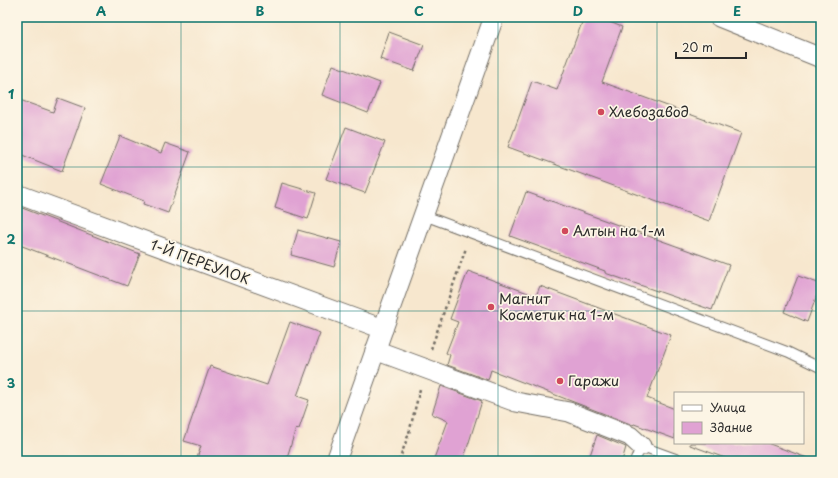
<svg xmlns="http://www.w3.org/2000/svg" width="838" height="478" viewBox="0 0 838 478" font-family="'Playpen Sans',sans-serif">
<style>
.building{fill:#e0a2d3}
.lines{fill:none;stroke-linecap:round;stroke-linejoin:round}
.service-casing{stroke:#726d64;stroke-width:11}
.minor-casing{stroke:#726d64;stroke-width:21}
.path{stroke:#726d64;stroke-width:2.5;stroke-dasharray:3 3;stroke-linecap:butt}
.service{stroke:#fff;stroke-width:9}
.minor{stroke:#fff;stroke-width:19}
.grid{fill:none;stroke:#0f766e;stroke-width:1;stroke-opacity:0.55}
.poi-dot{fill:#d1495b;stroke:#fcf5e5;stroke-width:1.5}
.labels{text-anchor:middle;stroke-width:3.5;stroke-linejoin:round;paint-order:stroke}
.poi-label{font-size:14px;fill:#2b2b2b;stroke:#fcf5e5;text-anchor:start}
.street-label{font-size:14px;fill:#2b2b2b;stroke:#fcf5e5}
.neatline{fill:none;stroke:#0f766e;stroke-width:1.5}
.grid-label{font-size:13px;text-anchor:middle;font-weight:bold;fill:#0f766e}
</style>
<rect width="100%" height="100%" fill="#fcf5e5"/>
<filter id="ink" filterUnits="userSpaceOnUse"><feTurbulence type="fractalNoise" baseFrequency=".025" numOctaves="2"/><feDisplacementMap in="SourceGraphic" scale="8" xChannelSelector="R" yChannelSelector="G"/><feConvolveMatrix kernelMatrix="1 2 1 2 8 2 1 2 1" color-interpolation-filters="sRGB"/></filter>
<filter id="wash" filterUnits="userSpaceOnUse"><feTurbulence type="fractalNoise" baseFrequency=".012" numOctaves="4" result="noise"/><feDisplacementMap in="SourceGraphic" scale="16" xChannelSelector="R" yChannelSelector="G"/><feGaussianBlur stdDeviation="0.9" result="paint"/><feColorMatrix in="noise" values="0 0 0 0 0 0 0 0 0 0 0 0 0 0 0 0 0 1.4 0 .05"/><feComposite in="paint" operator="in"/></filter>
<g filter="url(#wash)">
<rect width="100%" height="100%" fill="#f7e7ce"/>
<g id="blocks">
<g class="building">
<polygon points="584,17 597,17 622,27 602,82 741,133 709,221 508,147 532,81 557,90"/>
<polygon points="389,32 424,45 414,71 380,59"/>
<polygon points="333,65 380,83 368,113 322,95"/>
<polygon points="58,98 85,108 62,171 17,153 17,99 53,112"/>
<polygon points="346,127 385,142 365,193 326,179"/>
<polygon points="120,136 161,153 165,143 190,152 168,213 143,204 144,201 101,184"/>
<polygon points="282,183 316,193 308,219 275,208"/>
<polygon points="526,192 729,265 712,310 605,273 605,271 510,236"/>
<polygon points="17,206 140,254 127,286 17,244"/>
<polygon points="298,230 341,242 334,267 291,255"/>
<polygon points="468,271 536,296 540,286 671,335 647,398 675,409 675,439 634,424 633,425 491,370 488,380 447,365 450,355 446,353 458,322 450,319"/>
<polygon points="798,276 821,284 807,322 784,312"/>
<polygon points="290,322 320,333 297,396 309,400 299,429 296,428 286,461 196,461 201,446 184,441 210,366 267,385"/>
<polygon points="441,386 482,401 463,461 433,461 448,421 432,414"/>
<polygon points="597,435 626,447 622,461 588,461"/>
<polygon points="690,443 767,443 810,459 809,461 733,461 690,445"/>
</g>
</g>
</g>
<g filter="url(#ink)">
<use href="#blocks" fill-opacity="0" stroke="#726d64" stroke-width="1"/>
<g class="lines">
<g class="service-casing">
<g id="service">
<polyline points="423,215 788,352 821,368"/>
<polyline points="635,461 641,446 682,461"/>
</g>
</g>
<g class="minor-casing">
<g id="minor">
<polyline points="719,17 821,58"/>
<polyline points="17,194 383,329"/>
<polyline points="375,350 516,402 569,412 630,436 641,446"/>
<polyline points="336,461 494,17"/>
</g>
</g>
<g class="path">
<polyline points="814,17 821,20"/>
<polyline points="431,349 466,248"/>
<polyline points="399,461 409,433 420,389"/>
</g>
<use href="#service" class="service"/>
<use href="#minor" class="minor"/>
</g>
</g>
<path class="grid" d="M181 17V461M340 17V461M498 17V461M657 17V461M17 167H821M17 311H821"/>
<g class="poi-dot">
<circle cx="601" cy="112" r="4"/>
<circle cx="565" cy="231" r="4"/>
<circle cx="491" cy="307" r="4"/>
<circle cx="560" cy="381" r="4"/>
</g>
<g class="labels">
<g class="poi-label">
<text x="609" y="117">Хлебозавод</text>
<text x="573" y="236">Алтын на 1-м</text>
<text x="499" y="304">Магнит<tspan x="499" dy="16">Косметик на 1-м</tspan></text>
<text x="568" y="386">Гаражи</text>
</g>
<g class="street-label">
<text transform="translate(200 262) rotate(20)" y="5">1-Й ПЕРЕУЛОК</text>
</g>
</g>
<rect width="838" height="478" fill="none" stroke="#fcf5e5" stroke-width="44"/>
<rect x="674" y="392" width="130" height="52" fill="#fcf5e5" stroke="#a8a49b"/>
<rect x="682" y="405" width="20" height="6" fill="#ffffff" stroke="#a8a49b"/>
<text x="710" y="412" font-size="12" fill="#2b2b2b">Улица</text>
<rect x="682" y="422" width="20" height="12" fill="#e0a2d3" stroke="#a8a49b"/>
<text x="710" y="432" font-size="12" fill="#2b2b2b">Здание</text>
<path d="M676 52v6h70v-6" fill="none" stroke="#2b2b2b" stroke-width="2"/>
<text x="682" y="52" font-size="12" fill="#2b2b2b" stroke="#fcf5e5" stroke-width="3" paint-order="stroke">20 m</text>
<rect x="22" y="22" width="794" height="434" class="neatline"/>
<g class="grid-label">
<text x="101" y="16">A</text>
<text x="260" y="16">B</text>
<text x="419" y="16">C</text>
<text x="578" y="16">D</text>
<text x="737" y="16">E</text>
<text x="11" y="99">1</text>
<text x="11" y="244">2</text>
<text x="11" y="388">3</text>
</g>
</svg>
